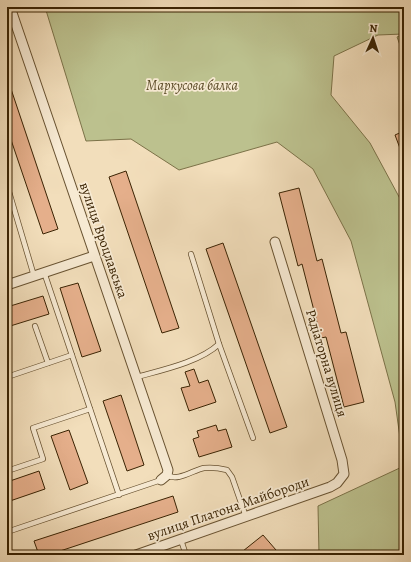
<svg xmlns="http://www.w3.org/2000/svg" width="411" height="562" viewBox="0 0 411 562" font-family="Alegreya,serif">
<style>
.green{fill:#bcc18e;stroke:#7b7248}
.building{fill:#e5af8b;stroke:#3a2303}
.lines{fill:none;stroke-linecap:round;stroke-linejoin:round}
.service-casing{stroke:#685231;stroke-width:6}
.minor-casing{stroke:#685231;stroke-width:11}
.service{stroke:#f7ead3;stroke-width:4.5}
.minor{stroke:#f7ead3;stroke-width:9}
.labels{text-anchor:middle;stroke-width:3.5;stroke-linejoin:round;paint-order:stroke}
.park-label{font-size:14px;font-style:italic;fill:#5a4a26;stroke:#f7ead3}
.street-label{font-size:14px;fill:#3a2303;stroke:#f7ead3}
</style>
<rect width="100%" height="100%" fill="#f2debb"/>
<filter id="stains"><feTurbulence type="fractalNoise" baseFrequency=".005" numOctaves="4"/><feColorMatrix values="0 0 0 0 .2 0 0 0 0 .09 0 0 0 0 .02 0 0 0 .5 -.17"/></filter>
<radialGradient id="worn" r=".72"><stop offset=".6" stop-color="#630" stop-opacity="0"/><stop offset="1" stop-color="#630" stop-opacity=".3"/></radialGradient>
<polygon class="green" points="45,7 404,7 404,56 397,37 403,34 378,35 334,56 331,95 370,143 404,206 404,555 319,555 318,506 404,466 395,402 351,241 313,169 277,142 179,170 131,139 86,141"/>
<g class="building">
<polygon points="7,77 58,229 43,234 7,128"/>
<polygon points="404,131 404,159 395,135"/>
<polygon points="126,171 179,328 162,333 109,177"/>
<polygon points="299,188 317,261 322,259 341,333 346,332 364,402 344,407 326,337 321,338 302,264 298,266 279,193"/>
<polygon points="223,243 287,427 270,433 206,249"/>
<polygon points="78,283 101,351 82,357 60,288"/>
<polygon points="43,296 49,314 7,327 7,307"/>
<polygon points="194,369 199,383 208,380 216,402 189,411 181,388 190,386 185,372"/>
<polygon points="121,395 144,465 127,471 103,401"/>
<polygon points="216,425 218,431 226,429 232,447 199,457 193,439 199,437 197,431"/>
<polygon points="69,430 88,483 70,490 51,436"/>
<polygon points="39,471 45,489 7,502 7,482"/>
<polygon points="173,496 178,512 48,555 39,555 34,541"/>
<polygon points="263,535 276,550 270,555 238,555"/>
</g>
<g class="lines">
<g class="service-casing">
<g id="service">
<polyline points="7,185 34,276"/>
<polyline points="191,254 219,344 253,438"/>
<polyline points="44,272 119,495"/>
<polyline points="35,326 48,363"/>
<polyline points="7,377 72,355"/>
<path d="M137 377C162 370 200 362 219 344"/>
<polyline points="7,471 43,459 33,428 90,409"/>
<path d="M167 475C178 482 193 470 204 468 212 467 219 468 227 470L232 477 246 517"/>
<polyline points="7,532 161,480"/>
<polyline points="181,540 186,555"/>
</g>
</g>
<g class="minor-casing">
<g id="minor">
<polyline points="10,7 168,470 167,475 161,480"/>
<polyline points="7,285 94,256"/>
<polyline points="136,555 330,487 337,483 344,474 342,460 275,242"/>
</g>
</g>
<use href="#service" class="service"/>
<use href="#minor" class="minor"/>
</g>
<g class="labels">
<g class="park-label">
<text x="192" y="90">Маркусова балка</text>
</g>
<g class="street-label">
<text transform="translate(104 240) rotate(71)" y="5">вулиця Вроцлавська</text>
<text transform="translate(327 363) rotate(73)" y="5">Радіаторна вулиця</text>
<text transform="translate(228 508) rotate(-19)" y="5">вулиця Платона Майбороди</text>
</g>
</g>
<rect width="411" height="562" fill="none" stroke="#f2debb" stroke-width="24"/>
<rect x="8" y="8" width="395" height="546" fill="none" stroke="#3a2303" stroke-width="2"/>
<rect x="12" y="12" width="387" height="538" fill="none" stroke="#3a2303"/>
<g transform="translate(373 38) rotate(3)" stroke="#f7ead3" stroke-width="3" paint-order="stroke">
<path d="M0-3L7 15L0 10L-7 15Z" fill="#3a2303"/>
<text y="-6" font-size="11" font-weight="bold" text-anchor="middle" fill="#3a2303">N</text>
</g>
<rect width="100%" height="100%" filter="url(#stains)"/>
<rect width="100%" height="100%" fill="url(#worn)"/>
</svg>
